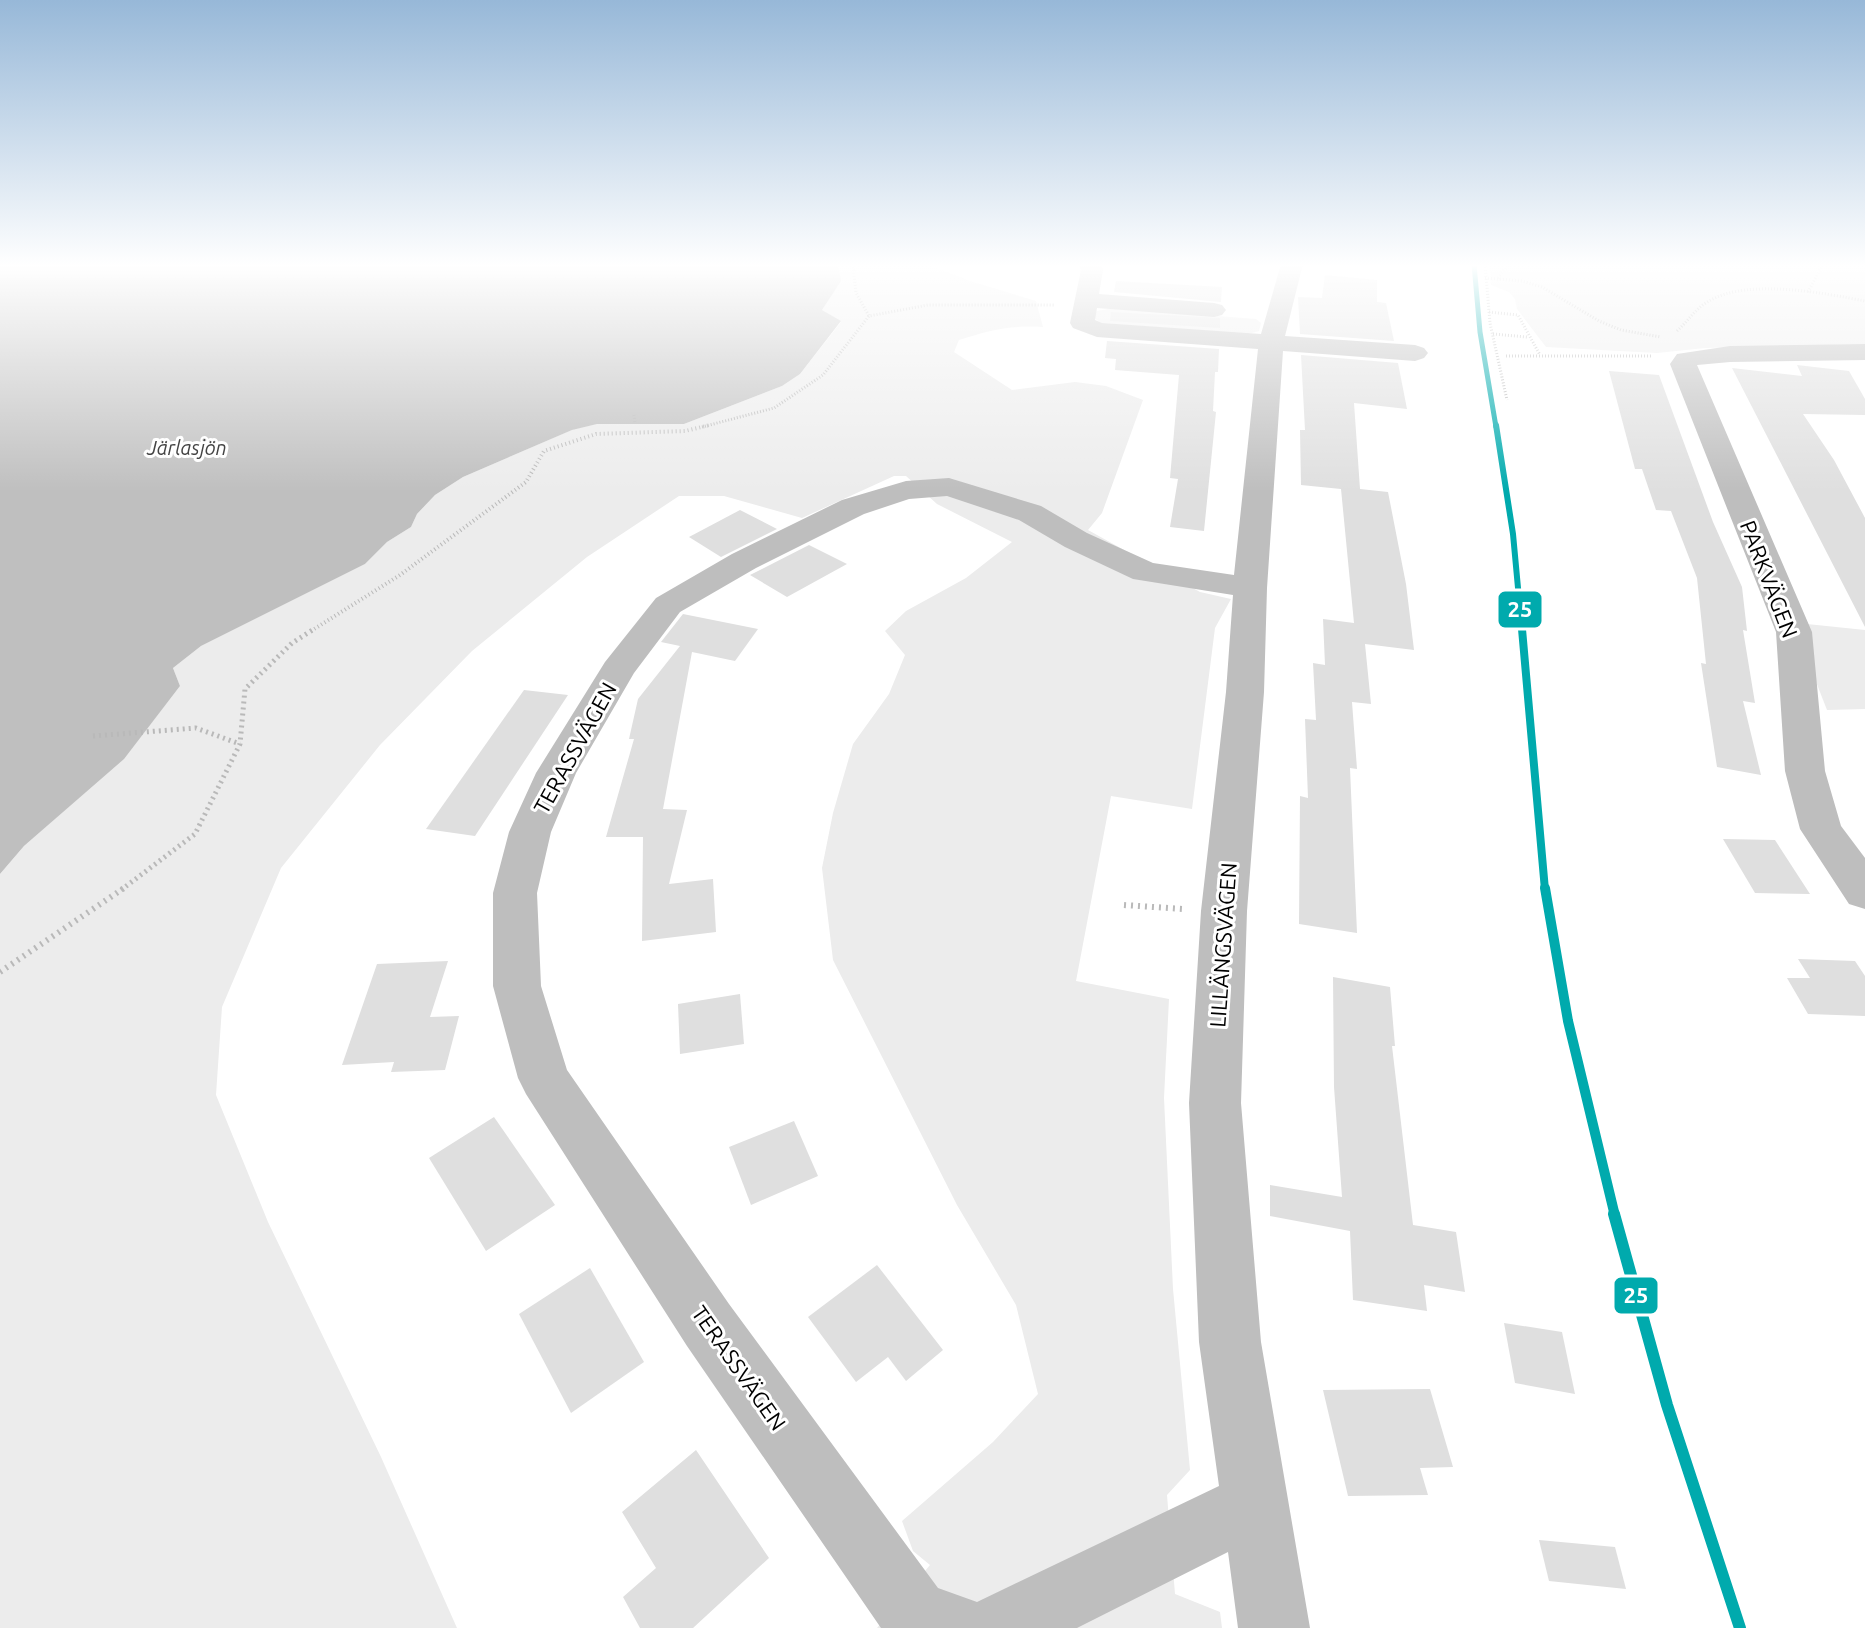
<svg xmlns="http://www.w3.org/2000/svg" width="1865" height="1628" viewBox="0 0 1865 1628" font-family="Ubuntu,sans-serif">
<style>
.green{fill:#ececec}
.water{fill:#bfbfbf}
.building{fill:#dfdfdf}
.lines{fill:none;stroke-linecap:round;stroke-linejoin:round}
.path-far3{stroke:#b9b9b9;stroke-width:3;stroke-dasharray:1 2;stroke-linecap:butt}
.path-far2{stroke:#b9b9b9;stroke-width:4;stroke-dasharray:1 3;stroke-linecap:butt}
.path-far1{stroke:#b9b9b9;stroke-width:5;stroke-dasharray:2 4;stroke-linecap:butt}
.path{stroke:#b9b9b9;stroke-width:6;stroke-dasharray:2 5;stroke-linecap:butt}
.minor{fill:#bebebe;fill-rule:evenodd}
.rail-1-far4-casing{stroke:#fff;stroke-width:9}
.rail-1-far3-casing{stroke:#fff;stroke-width:10}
.rail-1-far2-casing{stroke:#fff;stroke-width:14}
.rail-1-far1-casing{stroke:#fff;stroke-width:16}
.rail-1-casing{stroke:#fff;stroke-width:18}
.rail-1-far4{stroke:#00aaad;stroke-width:5}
.rail-1-far3{stroke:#00aaad;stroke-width:6}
.rail-1-far2{stroke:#00aaad;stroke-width:8}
.rail-1-far1{stroke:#00aaad;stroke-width:10}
.rail-1{stroke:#00aaad;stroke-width:12}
.labels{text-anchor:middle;stroke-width:6;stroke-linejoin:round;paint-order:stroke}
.far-water-label{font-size:20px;font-style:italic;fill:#444;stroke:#fff}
.street-label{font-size:22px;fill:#000;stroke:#fff}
.line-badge{stroke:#fff;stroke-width:3}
.badge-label{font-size:22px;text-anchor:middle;font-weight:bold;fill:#fff}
</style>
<rect width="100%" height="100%" fill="#fff"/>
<g class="green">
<path d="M838 264H927L970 281 1036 301 1043 327C1010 325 990 330 959 340L954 352 1012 390 1075 382 1106 386 1143 400 1102 513 1088 530 1200 592 1231 599 1215 628 1192 809 1111 796 1076 981 1169 999 1164 1098 1173 1289 1190 1470 1167 1495 1175 1594 1220 1612 1222 1628H877L930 1565 913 1551 902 1521 993 1442 1038 1394 1016 1305 957 1205 833 960 822 868 833 813 853 744 889 694 905 655 885 631 906 611 966 578 1012 542 937 504 906 476H894L802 518 724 496H679L587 557 472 651 380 745 281 868 222 1007 216 1095 268 1222 381 1457 457 1628H0V874L24 846 124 758 180 686 173 668 201 646 365 564 387 542 411 527 417 514 435 495 463 477 574 429 596 424H684L782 386 800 374 841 322 822 310 840 281Z"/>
<polygon points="1490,264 1865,264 1865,344 1705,348 1657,353 1546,347 1517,309 1515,299 1509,292 1491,285"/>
<polygon points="1113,308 1256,319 1261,323 1259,331 1248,334 1101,323 1092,317 1092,312"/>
<polygon points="1807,624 1865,630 1865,709 1827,710 1804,651"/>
</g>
<polygon class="water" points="0,264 838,264 841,281 822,310 841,321 800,374 782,386 684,424 597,424 572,430 463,477 435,495 417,514 411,527 387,542 365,564 201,646 173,668 180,686 124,759 24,846 0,874"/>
<g class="building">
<polygon points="1325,275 1377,280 1377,302 1386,303 1394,341 1300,334 1298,297 1322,298"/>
<polygon points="1116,281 1222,287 1221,302 1114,292"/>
<polygon points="1111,312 1220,318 1220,328 1110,321"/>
<polygon points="1107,341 1219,349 1218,372 1215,372 1213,411 1216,412 1204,531 1170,527 1178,479 1170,478 1179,375 1115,370 1116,359 1105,358"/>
<polygon points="1301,355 1398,363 1407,409 1354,403 1360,489 1388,492 1406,584 1414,650 1365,644 1371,704 1352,702 1357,769 1350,768 1357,933 1299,924 1300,796 1308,798 1305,719 1316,720 1313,663 1325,665 1323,619 1354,623 1341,489 1301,485 1300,430 1305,430"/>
<polygon points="1797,365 1849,371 1865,399 1865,415 1803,414 1834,460 1865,518 1865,627 1732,368 1802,376"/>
<polygon points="1609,371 1659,375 1713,522 1742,587 1747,631 1743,630 1755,703 1743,701 1761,775 1717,767 1701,663 1706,664 1697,578 1671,511 1656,510 1642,469 1635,469"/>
<polygon points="740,510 777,529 721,557 689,537"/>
<polygon points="809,545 847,564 787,597 750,575"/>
<polygon points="683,614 758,629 735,661 692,652 663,809 687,810 669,884 713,879 716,932 642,941 643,837 606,837 634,739 629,739 638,699 680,646 661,642"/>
<polygon points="524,690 568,695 475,836 426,829"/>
<polygon points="1723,839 1775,840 1810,894 1755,893"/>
<polygon points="1798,959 1855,961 1865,976 1865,1016 1808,1014 1787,978 1810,978"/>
<polygon points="448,961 430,1017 459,1016 445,1070 391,1072 394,1062 342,1065 377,964"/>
<polygon points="1333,977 1390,987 1395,1046 1392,1046 1413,1225 1456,1232 1465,1292 1424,1285 1427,1311 1353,1300 1350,1231 1270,1216 1270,1185 1342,1197 1334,1087"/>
<polygon points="740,994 744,1044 680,1054 678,1004"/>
<polygon points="494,1117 555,1205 486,1251 429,1158"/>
<polygon points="794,1121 818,1176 751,1205 729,1147"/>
<polygon points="877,1265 943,1350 906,1381 888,1357 856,1382 808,1317"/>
<polygon points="590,1268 644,1362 571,1413 519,1314"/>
<polygon points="1504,1323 1562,1332 1575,1394 1515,1383"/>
<polygon points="1430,1389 1453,1467 1420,1468 1428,1495 1348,1496 1323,1390"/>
<polygon points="696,1450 769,1558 693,1628 640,1628 623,1597 656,1568 622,1512"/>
<polygon points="1539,1540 1615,1547 1626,1589 1549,1581"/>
</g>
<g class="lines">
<g class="path-far3">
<polyline points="853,264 856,293 869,316"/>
<polyline points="1485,264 1490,323 1507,400"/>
<polyline points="1485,278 1522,281 1542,287 1599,321 1621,330 1661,337"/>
<polyline points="1498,278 1509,264"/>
<polyline points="1808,292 1823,264"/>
<polyline points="1489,312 1518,315 1540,355"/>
<path d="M1677 331C1688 321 1696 308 1709 301 1748 278 1823 293 1865 301"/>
<polyline points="1493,334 1527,337"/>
<polyline points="1506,356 1653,356"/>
<polyline points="634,415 635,423"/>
<polyline points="702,427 774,408 823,375 869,316 928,305 1054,305"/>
</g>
<polyline class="path-far2" points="311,631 400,575 526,482 544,451 596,434 685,431 710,425"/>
<g class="path-far1">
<polyline points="93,736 196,728 240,744"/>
<polyline points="121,890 195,834 240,744 245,689 292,643 314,629"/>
</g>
<g class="path">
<polyline points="1124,905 1183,909"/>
<polyline points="0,972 124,888"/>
</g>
<g class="minor">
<path d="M1078 264H1100L1103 270 1099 294 1214 303 1222 305 1226 310 1222 315 1214 317 1097 308 1095 320 1102 323 1261 334 1281 264H1303L1285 336 1415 345 1424 348 1428 353 1424 358 1415 361 1283 351 1267 588 1264 692 1247 911 1241 1103 1261 1342 1310 1628H1238L1228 1552 1077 1628H881L687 1346 526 1094 518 1078 493 986V893L509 832 536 773 605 662 656 598 732 554 842 500 906 481 949 478 1041 506 1087 533 1153 563 1234 575 1258 349 1097 337 1073 328 1070 323 1081 270ZM947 496 1019 520 1065 547 1133 579 1233 595 1226 692 1201 911 1189 1103 1199 1342 1219 1486 977 1602 938 1588 729 1304 567 1070 541 986 537 893 551 832 576 773 634 673 680 612 756 568 864 514 909 499Z"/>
<polygon points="1865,344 1865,360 1730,362 1697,365 1812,632 1825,771 1841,826 1865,858 1865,909 1849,904 1800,829 1785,771 1776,632 1670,364 1677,354 1730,346"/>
</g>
<g class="rail-1-far4-casing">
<polyline id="rail-1-far4" points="1474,264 1480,332 1496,427"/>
</g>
<g class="rail-1-far3-casing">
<polyline id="rail-1-far3" points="1496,425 1513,534 1522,631"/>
</g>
<g class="rail-1-far2-casing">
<polyline id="rail-1-far2" points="1522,629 1545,890"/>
</g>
<g class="rail-1-far1-casing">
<polyline id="rail-1-far1" points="1545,888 1568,1021 1615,1216"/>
</g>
<g class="rail-1-casing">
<polyline id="rail-1" points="1614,1214 1667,1405 1740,1628"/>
</g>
<use href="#rail-1-far4" class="rail-1-far4"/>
<use href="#rail-1-far3" class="rail-1-far3"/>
<use href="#rail-1-far2" class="rail-1-far2"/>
<use href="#rail-1-far1" class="rail-1-far1"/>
<use href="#rail-1" class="rail-1"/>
</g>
<linearGradient id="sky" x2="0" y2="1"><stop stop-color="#97b8d8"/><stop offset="0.54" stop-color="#fff"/><stop offset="1" stop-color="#fff" stop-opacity="0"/></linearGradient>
<rect width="1865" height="492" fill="url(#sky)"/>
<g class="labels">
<g class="far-water-label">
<text x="187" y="455">Järlasjön</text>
</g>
<g class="street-label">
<text transform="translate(1769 579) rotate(69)" y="8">PARKVÄGEN</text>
<text transform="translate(575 748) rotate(-61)" y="8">TERASSVÄGEN</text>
<text transform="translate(1223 945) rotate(-86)" y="8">LILLÄNGSVÄGEN</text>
<text transform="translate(739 1368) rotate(55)" y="8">TERASSVÄGEN</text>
</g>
</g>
<g class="line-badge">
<rect x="1497" y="590" width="46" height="39" rx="8" fill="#00aaad"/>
<rect x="1613" y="1276" width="46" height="39" rx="8" fill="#00aaad"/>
</g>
<g class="badge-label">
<text x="1520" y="617">25</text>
<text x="1636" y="1303">25</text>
</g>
</svg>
